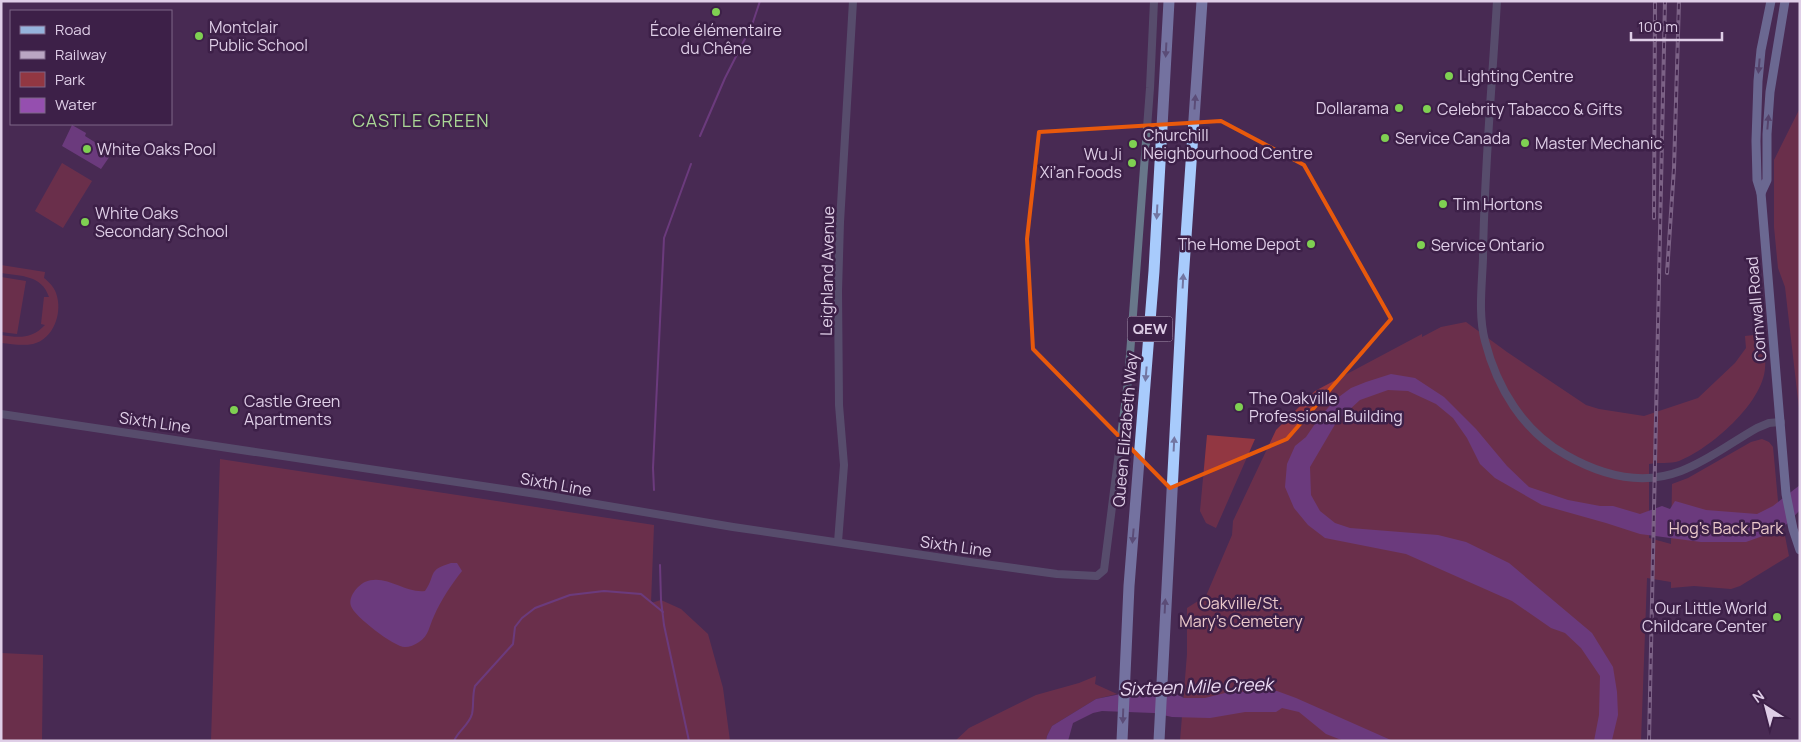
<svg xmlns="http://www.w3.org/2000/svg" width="1801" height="742" viewBox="0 0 1801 742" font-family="Manrope,sans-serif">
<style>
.green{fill:#923742}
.water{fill:#954faf}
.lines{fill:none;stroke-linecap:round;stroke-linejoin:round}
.stream{stroke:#954faf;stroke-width:2}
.minor{stroke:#68778a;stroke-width:8}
.major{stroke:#96b3dc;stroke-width:9}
.highway{stroke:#a8cbfc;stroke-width:11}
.rail-casing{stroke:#baa6c3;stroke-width:4}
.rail{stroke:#3d2048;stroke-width:2;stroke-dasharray:5.5;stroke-linecap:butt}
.oneway{fill:#7276a2}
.oneway2{fill:#65628b}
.marked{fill:none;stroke:#e8590c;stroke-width:4;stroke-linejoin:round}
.poi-dot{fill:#7fd052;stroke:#3d2048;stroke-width:2}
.labels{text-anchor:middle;stroke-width:5;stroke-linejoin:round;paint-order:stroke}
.shield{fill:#3d2048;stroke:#ae9ab7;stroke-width:1}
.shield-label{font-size:15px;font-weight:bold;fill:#dfcee7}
.poi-label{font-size:16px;fill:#dfcee7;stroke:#3d2048;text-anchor:start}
.street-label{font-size:16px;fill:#dfcee7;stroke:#3d2048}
.park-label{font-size:16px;fill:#ebc9ca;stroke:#3d2048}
.neighbourhood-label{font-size:18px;letter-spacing:1px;fill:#aad796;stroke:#3d2048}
.water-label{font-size:18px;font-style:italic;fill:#eddcf5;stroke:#3d2048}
</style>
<rect width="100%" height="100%" fill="#482a53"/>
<g class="green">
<polygon points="1800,108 1800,417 1785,287 1778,268 1774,227 1774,160"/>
<polygon points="62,163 92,181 63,228 35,211"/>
<path d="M1 265 45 272 44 278C49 282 54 287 56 293 63 312 54 339 33 344 22 346 12 344 1 343V335C19 338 32 339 45 325L41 324 44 297H49C42 275 21 276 1 273Z"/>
<polygon points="1,277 26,281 17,334 1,332"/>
<path d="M1466 322 1507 352 1586 405 1599 409 1644 416 1698 398 1735 363 1746 348 1745 336 1763 334C1764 345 1766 357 1765 368 1763 403 1710 449 1679 461 1670 464 1658 462 1649 464V538L1671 544 1672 484 1688 478 1751 442 1762 439 1769 442 1773 447 1778 501 1789 556 1740 586 1731 589 1694 586 1671 588V582L1647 578 1641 741H1180L1187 654V608L1206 596 1232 535 1233 521 1276 430 1315 391 1422 334V337L1441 327Z"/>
<polygon points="1207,435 1255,439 1216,528 1206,523 1200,511"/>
<polygon points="220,459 654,525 651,603 661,600 681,609 708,634 723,688 730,741 211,741"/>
<polygon points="1,653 43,655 42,741 1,741"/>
<polygon points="1096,676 1095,684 1117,694 1096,699 1052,726 1047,736 1046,741 955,741 969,728 1036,695 1079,683"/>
</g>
<g class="water">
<polygon points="72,125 86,133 85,136 112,153 101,169 62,146"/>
<polygon points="1391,374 1415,378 1444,397 1476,429 1507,466 1529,487 1568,500 1600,506 1613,506 1640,514 1662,506 1670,509 1675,501 1706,510 1757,514 1773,506 1800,485 1800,510 1782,529 1746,542 1701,542 1640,534 1606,523 1542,505 1495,478 1480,464 1467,438 1453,418 1436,404 1408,391 1388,390 1360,400 1337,421 1310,467 1311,495 1320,511 1335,523 1350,528 1438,535 1466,542 1509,563 1592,633 1613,667 1617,692 1618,715 1612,740 1594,741 1599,715 1600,676 1581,648 1565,633 1551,628 1512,601 1406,554 1325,538 1308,525 1294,508 1285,487 1287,464 1295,446 1306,437 1319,418 1336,399 1351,388 1366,382"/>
<path d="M451 563H457L462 571C451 585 441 600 434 616 429 626 429 636 419 642 415 645 409 647 405 647 394 647 354 616 351 606 348 597 357 586 365 582 385 573 406 594 425 591 437 574 426 571 451 563Z"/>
<polygon points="1160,686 1184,698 1205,698 1229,692 1277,691 1296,698 1393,741 1344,741 1326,734 1299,712 1282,708 1276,712 1245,712 1210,718 1172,717 1154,713 1102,711 1093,713 1073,723 1068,741 1046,741 1047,736 1052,726 1096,699"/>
</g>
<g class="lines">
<g class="stream">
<polyline points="700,136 725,78 752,25 760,1"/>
<polyline points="654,490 653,468 664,238 691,164"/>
<polyline points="660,565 661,600 664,625 689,741"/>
<path d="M454 741C458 731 469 725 472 714 474 705 472 696 475 686L513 644 515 627 522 618 535 608 570 595 604 591 641 594 663 612"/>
</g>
<g class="minor">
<path d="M1497 1C1492 87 1484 172 1483 258 1482 286 1478 314 1485 341 1497 388 1523 431 1566 455 1601 475 1642 486 1681 471 1708 461 1732 442 1757 428L1769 423 1781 422"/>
<polyline points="1,414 543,495 733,527 970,562 1057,574 1097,576 1104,570 1128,381 1150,88 1154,1"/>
<polyline points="838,542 844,465 839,405 838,291 840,222 853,1"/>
</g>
<g class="major">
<polyline points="1771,1 1761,50 1758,81 1756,141 1757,180 1761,193 1786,494 1793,529 1800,550"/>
<polyline points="1761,193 1767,180 1767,134 1770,92 1785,1"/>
</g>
<g class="highway">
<polyline points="1122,741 1129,586 1154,271 1169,1"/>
<polyline points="1159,741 1183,281 1202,1"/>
</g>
<g class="rail-casing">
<g id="rail">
<polyline points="1654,218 1655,1"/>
<polyline points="1667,273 1674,168 1679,1"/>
<polyline points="1649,741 1665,1"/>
</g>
</g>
<use href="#rail" class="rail"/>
</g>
<defs><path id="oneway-solid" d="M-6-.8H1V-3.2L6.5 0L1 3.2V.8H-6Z" transform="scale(1.25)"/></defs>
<g class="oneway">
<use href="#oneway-solid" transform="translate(1166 50) rotate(93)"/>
<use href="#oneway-solid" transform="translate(1195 102) rotate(-86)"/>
<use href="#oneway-solid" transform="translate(1157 212) rotate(93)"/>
<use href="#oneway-solid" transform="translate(1183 281) rotate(-87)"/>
<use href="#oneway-solid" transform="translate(1146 374) rotate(95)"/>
<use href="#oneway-solid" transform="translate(1174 444) rotate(-87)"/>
<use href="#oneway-solid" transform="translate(1133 536) rotate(95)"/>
<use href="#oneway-solid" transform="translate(1165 606) rotate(-87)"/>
<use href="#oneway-solid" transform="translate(1123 716) rotate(92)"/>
</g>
<g class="oneway2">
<use href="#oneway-solid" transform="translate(1759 66) rotate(95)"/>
<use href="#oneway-solid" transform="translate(1768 122) rotate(-85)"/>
</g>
<path d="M0 0H1801V742H0ZM1221 121 1304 165 1391 319 1287 439 1170 488 1033 349 1027 239 1039 132Z" fill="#482a53" fill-opacity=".55" fill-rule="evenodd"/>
<path class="marked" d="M1221 121 1304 165 1391 319 1287 439 1170 488 1033 349 1027 239 1039 132Z"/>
<g class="poi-dot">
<circle cx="716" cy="12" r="5"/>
<circle cx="199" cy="36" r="5"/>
<circle cx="1449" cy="76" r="5"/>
<circle cx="1399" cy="108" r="5"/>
<circle cx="1427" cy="109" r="5"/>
<circle cx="1385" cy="138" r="5"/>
<circle cx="1525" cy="143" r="5"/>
<circle cx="1133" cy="144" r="5"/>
<circle cx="87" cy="149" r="5"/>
<circle cx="1132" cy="163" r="5"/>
<circle cx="1443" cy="204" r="5"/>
<circle cx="85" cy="222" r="5"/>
<circle cx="1311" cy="244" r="5"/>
<circle cx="1421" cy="245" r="5"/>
<circle cx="1239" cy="407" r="5"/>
<circle cx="234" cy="410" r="5"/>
<circle cx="1777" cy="617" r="5"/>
</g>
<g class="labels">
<rect class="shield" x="1127.5" y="316.5" width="45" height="25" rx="4"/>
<g class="shield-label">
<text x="1150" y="334">QEW</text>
</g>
<g class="poi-label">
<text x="209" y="33">Montclair<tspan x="209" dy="18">Public School</tspan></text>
<text x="716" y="36" text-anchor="middle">École élémentaire<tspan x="716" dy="18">du Chêne</tspan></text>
<text x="1459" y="82">Lighting Centre</text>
<text x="1389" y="114" text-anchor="end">Dollarama</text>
<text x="1437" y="115">Celebrity Tabacco &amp; Gifts</text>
<text x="1143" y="141">Churchill<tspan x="1143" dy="18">Neighbourhood Centre</tspan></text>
<text x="1395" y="144">Service Canada</text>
<text x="1535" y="149">Master Mechanic</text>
<text x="97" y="155">White Oaks Pool</text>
<text x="1122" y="160" text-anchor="end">Wu Ji<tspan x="1122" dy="18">Xi’an Foods</tspan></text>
<text x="1453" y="210">Tim Hortons</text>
<text x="95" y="219">White Oaks<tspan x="95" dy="18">Secondary School</tspan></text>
<text x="1301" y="250" text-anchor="end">The Home Depot</text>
<text x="1431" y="251">Service Ontario</text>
<text x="1249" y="404">The Oakville<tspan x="1249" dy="18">Professional Building</tspan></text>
<text x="244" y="407">Castle Green<tspan x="244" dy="18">Apartments</tspan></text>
<text x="1767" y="614" text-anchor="end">Our Little World<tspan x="1767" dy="18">Childcare Center</tspan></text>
</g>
<g class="street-label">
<text transform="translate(827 271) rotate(-89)" y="6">Leighland Avenue</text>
<text transform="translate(1756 309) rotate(-95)" y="6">Cornwall Road</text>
<text transform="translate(155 422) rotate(8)" y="6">Sixth Line</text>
<text transform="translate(1125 430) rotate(-85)" y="6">Queen Elizabeth Way</text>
<text transform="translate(556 484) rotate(10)" y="6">Sixth Line</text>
<text transform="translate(956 546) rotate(8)" y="6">Sixth Line</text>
</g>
<g class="park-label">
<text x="1726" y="534">Hog's Back Park</text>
<text x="1241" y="609">Oakville/St.<tspan x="1241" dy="18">Mary's Cemetery</tspan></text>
</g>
<g class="neighbourhood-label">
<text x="421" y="127">CASTLE GREEN</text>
</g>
<g class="water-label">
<text transform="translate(1196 687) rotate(-2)" y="6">Sixteen Mile Creek</text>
</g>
</g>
<rect width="1801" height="742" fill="none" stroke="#dfcee7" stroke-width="5"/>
<rect x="10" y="10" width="162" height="115" fill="#3d2048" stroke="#7e6688"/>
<rect x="20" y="26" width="25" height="8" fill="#96b3dc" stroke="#7e6688"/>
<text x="55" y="35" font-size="15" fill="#dfcee7">Road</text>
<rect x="20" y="51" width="25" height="8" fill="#baa6c3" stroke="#7e6688"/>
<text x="55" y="60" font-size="15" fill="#dfcee7">Railway</text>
<rect x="20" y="72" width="25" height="15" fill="#923742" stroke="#7e6688"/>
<text x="55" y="85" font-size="15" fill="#dfcee7">Park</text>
<rect x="20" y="98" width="25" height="15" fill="#954faf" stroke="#7e6688"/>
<text x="55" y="110" font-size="15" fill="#dfcee7">Water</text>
<g transform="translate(1766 707) rotate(324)" stroke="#3d2048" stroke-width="4" paint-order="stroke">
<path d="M0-4L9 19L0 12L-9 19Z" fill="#dfcee7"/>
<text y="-8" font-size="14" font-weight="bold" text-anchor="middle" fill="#dfcee7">N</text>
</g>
<path d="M1631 32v8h91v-8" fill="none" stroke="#dfcee7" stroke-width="2.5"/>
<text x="1638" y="32" font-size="15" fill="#dfcee7" stroke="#3d2048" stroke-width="4" paint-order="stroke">100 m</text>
</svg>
